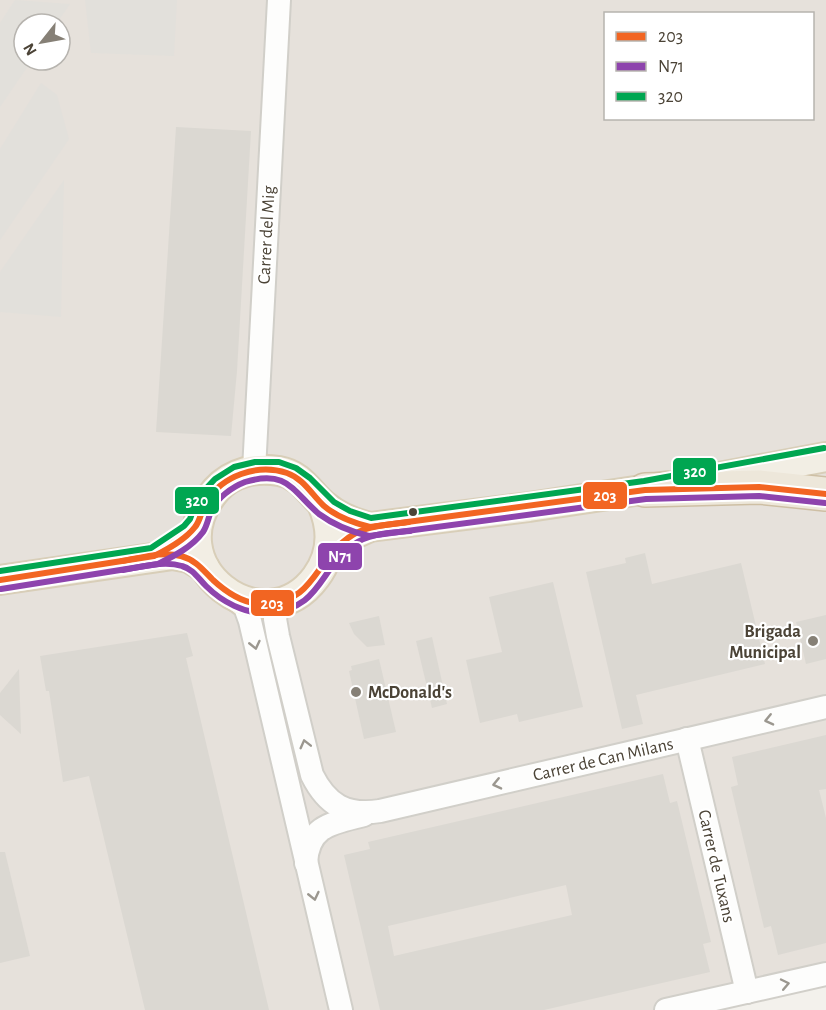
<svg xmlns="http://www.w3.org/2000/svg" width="826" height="1010" viewBox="0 0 826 1010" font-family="'Alegreya Sans',sans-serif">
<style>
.industrial{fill:#e6e1db;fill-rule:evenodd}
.parking{fill:#e2e0db}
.building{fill:#dbd8d2;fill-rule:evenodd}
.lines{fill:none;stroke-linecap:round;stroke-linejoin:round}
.minor-casing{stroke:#d1cfc9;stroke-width:26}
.major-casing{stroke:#d8ceb8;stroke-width:32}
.highway-casing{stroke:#cebfa4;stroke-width:36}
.minor{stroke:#fdfdfc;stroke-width:22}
.major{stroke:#f2eee4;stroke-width:28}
.highway{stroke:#ede7da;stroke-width:33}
.bus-1-casing{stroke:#fff;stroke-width:10}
.bus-2-casing{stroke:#fff;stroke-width:10}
.bus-3-casing{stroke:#fff;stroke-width:10}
.bus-1{stroke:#f26522;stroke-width:6}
.bus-2{stroke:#8e44ad;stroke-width:6}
.bus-3{stroke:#00a651;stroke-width:6}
.oneway{stroke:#9b978f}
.bus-dot{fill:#4b4336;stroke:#fff;stroke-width:2}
.poi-dot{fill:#868076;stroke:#fff;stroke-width:2}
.labels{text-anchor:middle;stroke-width:4.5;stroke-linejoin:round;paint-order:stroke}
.street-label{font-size:18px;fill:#4b4336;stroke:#fff}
.poi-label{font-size:18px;font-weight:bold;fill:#4b4336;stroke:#fff;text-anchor:end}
.line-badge{stroke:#fff;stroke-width:2}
.badge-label{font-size:16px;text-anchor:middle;font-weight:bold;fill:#fff}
</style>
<rect width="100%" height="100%" fill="#f3f1ec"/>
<path class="industrial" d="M0 0H826V985L716 1010H0ZM606 14H812V118H606ZM24 24H60V60H24Z"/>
<g class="parking">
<polygon points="15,0 70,4 56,24 24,24 24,60 32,60 0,107 0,23"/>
<polygon points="85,0 177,0 174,56 91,53"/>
<polygon points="41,83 57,95 69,139 0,240 0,149"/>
<polygon points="64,180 61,317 0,312 0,272"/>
</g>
<g class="building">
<polygon points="176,127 251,131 237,371 231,436 156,432"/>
<polygon points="645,553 652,584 741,563 765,664 636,695 643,724 622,729 586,572 626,563 625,558"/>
<polygon points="553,582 583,707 519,722 517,714 480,723 466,660 502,652 489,597"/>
<polygon points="826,615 826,659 806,664 796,622"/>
<polygon points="379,616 385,645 367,647 354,634 349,623"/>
<polygon points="187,633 193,656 186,658 269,1010 145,1010 89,776 63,782 49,691 46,691 40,656"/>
<polygon points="432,637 447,704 432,708 416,641"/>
<polygon points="379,659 396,732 364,739 349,671 352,670 351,666"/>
<polygon points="19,669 21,734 0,715 0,693"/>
<polygon points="826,735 826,789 819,790 826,818 826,943 778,955 771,926 764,928 731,787 738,785 732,757"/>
<path d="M663 774 670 803 677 801 711 942 703 944 710 972 544 1010H380L344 855 370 849 368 842ZM566 885 572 915 394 956 388 926Z"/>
<polygon points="0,852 5,852 30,956 0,963"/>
</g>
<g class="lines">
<g class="minor-casing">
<g id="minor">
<polyline points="254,470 279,0"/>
<polyline points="230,595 245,607 250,621 341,1010"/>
<path d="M296 596 277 609 275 619 278 636 312 775C327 805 346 816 380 811L826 707"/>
<polyline points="687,739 747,992"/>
<path d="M306 863C308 825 333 823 364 815"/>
<polyline points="666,1010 826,974"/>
</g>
</g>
<g class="major-casing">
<g id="major">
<polyline points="714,478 826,457"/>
<path d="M322 504C333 529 333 554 316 577 264 648 152 565 216 490 232 472 256 467 279 471 302 475 309 493 325 506 338 517 353 523 370 527"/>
<polyline points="328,555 348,537 370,527 529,507 668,486"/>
<polyline points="0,580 173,555 189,558 205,568"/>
</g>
</g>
<g class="highway-casing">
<polyline id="highway" points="645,490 759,487 826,494"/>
</g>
<use href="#minor" class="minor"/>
<use href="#major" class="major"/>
<use href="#highway" class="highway"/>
<g class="bus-1-casing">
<g id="bus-1">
<path d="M122 561C141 558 162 551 181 556 196 560 203 570 213 580 227 593 246 605 266 604 314 602 315 561 348 538 365 525 388 525 409 522"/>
<path d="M0 580 154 556C168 549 185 540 195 527 201 520 201 510 206 502 222 476 257 463 287 473 304 479 312 495 324 506 337 517 354 523 370 527L645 490 759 487 826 494"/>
</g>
</g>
<g class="bus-2-casing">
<g id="bus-2">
<path d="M123 570C142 567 164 560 182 566 193 569 198 578 206 586 222 602 245 614 267 613 322 609 318 570 353 545 369 533 391 533 410 531"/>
<path d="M1 589 158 564C174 556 192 547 203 532 207 526 208 519 211 511 217 498 232 487 245 482 288 469 293 492 319 514 334 525 352 532 369 536L646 499 759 496 825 503"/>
</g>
</g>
<g class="bus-3-casing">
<polyline id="bus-3" points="0,571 151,548 184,526 190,519 198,497 215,479 234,467 255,462 279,462 296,468 310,478 334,502 350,511 371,518 644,481 824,448"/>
</g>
<use href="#bus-1" class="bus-1"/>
<use href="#bus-2" class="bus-2"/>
<use href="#bus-3" class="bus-3"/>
</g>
<defs><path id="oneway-chevron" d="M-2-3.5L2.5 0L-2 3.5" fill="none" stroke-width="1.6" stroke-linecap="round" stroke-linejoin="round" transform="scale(1.5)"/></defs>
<g class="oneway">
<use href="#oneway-chevron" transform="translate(255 645) rotate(77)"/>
<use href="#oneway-chevron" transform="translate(769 720) rotate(167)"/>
<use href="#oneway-chevron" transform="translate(305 744) rotate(-104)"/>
<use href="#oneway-chevron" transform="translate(497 784) rotate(167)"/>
<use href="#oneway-chevron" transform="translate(314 896) rotate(77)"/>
<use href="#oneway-chevron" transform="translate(785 984) rotate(-12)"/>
</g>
<circle class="bus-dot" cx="413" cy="512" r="5"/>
<g class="poi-dot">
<circle cx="813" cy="641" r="6"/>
<circle cx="356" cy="692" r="6"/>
</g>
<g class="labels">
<g class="street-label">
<text transform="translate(266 235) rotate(-87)" y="6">Carrer del Mig</text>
<text transform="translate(603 759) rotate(-13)" y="6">Carrer de Can Milans</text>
<text transform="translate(717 866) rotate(77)" y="6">Carrer de Tuxans</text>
</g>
<g class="poi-label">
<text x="801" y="637">Brigada<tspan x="801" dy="21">Municipal</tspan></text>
<text x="368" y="698" text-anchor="start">McDonald's</text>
</g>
</g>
<g class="line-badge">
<rect x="672" y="457" width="45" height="29" rx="6" fill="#00a651"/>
<rect x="582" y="481" width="46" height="29" rx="6" fill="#f26522"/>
<rect x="174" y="486" width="46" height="29" rx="6" fill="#00a651"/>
<rect x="317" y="542" width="46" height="29" rx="6" fill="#8e44ad"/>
<rect x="250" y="589" width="45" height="28" rx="6" fill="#f26522"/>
</g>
<g class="badge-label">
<text x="695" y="477">320</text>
<text x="605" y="501">203</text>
<text x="197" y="506">320</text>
<text x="340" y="562">N71</text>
<text x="272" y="609">203</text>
</g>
<rect x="604" y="12" width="210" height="108" fill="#ffffff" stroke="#b7b4af" stroke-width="1.5"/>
<rect x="616" y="32" width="30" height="9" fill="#f26522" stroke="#b7b4af" stroke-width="1.5"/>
<text x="658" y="42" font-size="18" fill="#4b4336">203</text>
<rect x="616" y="62" width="30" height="9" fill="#8e44ad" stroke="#b7b4af" stroke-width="1.5"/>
<text x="658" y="72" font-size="18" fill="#4b4336">N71</text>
<rect x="616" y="92" width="30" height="9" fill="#00a651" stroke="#b7b4af" stroke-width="1.5"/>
<text x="658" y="102" font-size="18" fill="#4b4336">320</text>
<g transform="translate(42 42) rotate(239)"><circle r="28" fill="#ffffff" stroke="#b7b4af" stroke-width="1.5"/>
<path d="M0-4.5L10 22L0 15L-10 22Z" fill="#868076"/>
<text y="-9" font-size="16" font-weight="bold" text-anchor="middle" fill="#4b4336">N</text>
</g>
</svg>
